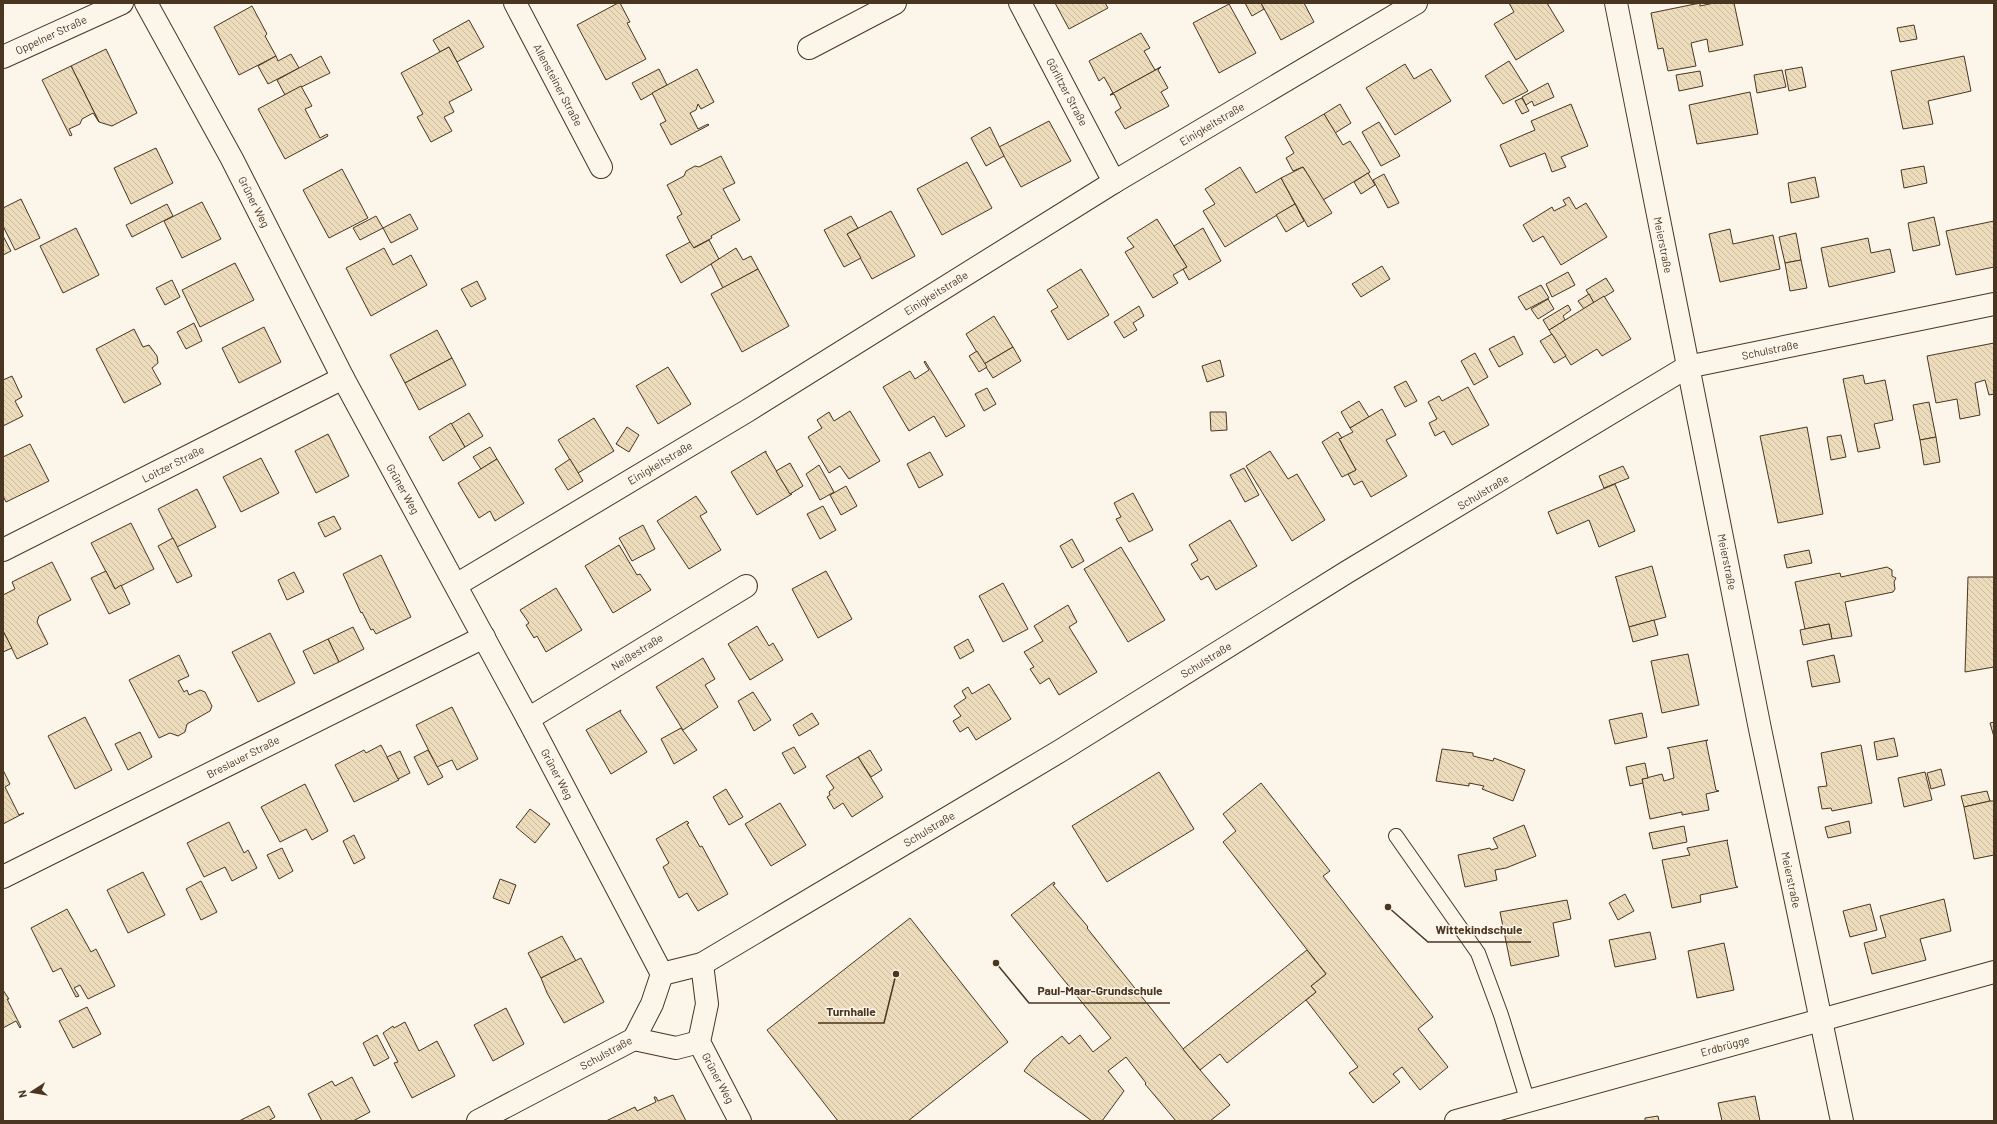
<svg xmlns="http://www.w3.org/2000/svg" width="1997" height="1124" viewBox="0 0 1997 1124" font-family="Barlow,sans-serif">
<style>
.building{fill:url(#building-back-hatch);stroke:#4a3520}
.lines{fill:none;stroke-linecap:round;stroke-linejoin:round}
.service-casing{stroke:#4a3520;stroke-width:16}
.minor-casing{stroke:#4a3520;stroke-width:24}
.service{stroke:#fbf6e9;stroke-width:14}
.minor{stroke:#fbf6e9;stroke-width:22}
.labels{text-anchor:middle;stroke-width:3;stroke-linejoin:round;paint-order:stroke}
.street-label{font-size:11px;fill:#4a3520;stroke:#fbf6e9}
.leader{fill:none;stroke:#4a3520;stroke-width:1.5}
.callout-dot{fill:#4a3520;stroke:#fbf6e9;stroke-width:1.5}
.callout-label{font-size:12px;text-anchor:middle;font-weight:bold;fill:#4a3520;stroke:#fbf6e9;stroke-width:3;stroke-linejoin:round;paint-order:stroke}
</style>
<defs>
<pattern id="building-back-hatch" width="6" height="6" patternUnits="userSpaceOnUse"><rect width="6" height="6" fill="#ecdcbc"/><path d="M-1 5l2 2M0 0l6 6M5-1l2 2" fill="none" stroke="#ccbda1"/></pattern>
</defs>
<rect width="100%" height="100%" fill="#fbf6e9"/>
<g class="building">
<polygon points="618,3 620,3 630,22 627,23 646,59 606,80 577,25"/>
<polygon points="1055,3 1105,3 1108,8 1069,29"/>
<polygon points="1245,3 1261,3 1264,9 1252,16"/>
<polygon points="1261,3 1304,3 1314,22 1281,40"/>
<polygon points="1509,3 1547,3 1564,31 1516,60 1494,24 1514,12"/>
<polygon points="1700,3 1700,6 1714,3 1734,3 1743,45 1709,52 1707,39 1691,43 1696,66 1668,71 1663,48 1658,49 1651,13"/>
<polygon points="1229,4 1256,53 1219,73 1193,23"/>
<polygon points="252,6 267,34 265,36 276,56 239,75 214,27"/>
<polygon points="469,20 484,47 457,62 449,47 440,52 433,40"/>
<polygon points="1914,25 1917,39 1900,42 1897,28"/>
<polygon points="1141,33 1150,48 1144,51 1155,70 1161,67 1110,95 1113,93 1104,77 1099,81 1089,61"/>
<polygon points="449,47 472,90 449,102 454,112 444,117 452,131 431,142 417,117 423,114 401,73"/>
<polygon points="106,49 137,113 112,126 99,122 71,66"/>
<polygon points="291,54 299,68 268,84 258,66 276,56 278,61"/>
<polygon points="321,56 330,73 285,95 277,80"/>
<polygon points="1964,56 1971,91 1928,101 1933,124 1903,129 1891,71"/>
<polygon points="1509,61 1528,91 1503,104 1485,76"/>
<polygon points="1405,64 1414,79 1431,69 1451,101 1395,135 1366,88"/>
<polygon points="71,66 99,122 93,113 82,119 80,124 69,129 72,135 70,136 42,80"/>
<polygon points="1161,67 1158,70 1168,88 1161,92 1169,106 1125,129 1115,112 1121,108 1114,94 1110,95"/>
<polygon points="1802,67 1806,87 1789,91 1785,70"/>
<polygon points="659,69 667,85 641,100 632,83"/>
<polygon points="697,69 714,102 701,109 698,104 696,110 690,113 698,129 708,124 709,125 671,145 660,124 666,121 652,93"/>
<polygon points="1782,70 1786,87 1757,93 1754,75"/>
<polygon points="1700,71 1703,86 1679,91 1676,75"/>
<polygon points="1548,83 1554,97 1534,106 1532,101 1526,105 1522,97"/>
<polygon points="301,86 312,106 305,109 320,138 327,134 328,136 285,159 258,109"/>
<polygon points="1750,92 1758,134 1697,144 1689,105"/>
<polygon points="1522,98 1529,111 1522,114 1515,101"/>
<polygon points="1340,104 1351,123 1335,133 1324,114"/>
<polygon points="1571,104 1588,146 1561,157 1566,167 1552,172 1545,153 1510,167 1500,145 1535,130 1531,121"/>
<polygon points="1324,114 1343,145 1350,141 1370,172 1323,200 1303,167 1293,171 1286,158 1294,153 1285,137"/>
<polygon points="1049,121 1071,161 1021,187 999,147"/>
<polygon points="1379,122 1400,156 1381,166 1362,132"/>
<polygon points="990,127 1004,156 986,166 971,138"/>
<polygon points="156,148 173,183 131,204 114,168"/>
<polygon points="721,156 735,183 723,189 740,220 711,236 712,238 693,248 677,217 682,214 667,185 684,176 686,171 695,166 699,167"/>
<polygon points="967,162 992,208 942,235 917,189"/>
<polygon points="1924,166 1927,183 1904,188 1901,170"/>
<polygon points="1240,167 1256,193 1281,178 1295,204 1225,247 1203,211 1215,204 1205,189"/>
<polygon points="1303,167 1332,213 1308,227 1281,178"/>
<polygon points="342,169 368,218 329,238 303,190"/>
<polygon points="1368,173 1375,185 1361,194 1354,182"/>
<polygon points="1384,174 1399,203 1388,208 1373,180"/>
<polygon points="1815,177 1819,197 1791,203 1788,183"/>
<polygon points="1569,197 1576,209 1586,203 1607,237 1561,265 1543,236 1533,242 1523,225 1552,207 1554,211 1566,205 1563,200"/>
<polygon points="21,199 40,238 15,250 3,226 3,208"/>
<polygon points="202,202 221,239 182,258 164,221"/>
<polygon points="167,204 173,216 132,237 126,225"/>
<polygon points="1295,204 1304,221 1286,232 1276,215"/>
<polygon points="891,211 915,256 872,279 847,234"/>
<polygon points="410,214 418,229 391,243 383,228"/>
<polygon points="376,216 383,228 360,240 353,228"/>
<polygon points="851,216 858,228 847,234 861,258 844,267 824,230"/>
<polygon points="1934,217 1940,245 1913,251 1908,223"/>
<polygon points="1157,219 1187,267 1173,275 1178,283 1153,298 1125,252 1134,247 1127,238"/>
<polygon points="1994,221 1994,267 1956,275 1946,231"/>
<polygon points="76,228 99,275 63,293 40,246"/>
<polygon points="1203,228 1221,261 1189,280 1183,269 1187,267 1174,246"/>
<polygon points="1730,229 1733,244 1773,235 1780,269 1720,282 1709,234"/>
<polygon points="1796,233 1801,260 1785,263 1779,237"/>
<polygon points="3,236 11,251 3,255"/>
<polygon points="1868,238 1871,253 1890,249 1895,272 1829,287 1821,248"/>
<polygon points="709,240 719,259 681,283 666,255 690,242 694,248"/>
<polygon points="384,248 393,265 411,255 427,285 371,316 346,268"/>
<polygon points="736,248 743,260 751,256 758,269 723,288 711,264"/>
<polygon points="1801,260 1807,288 1790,291 1785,263"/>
<polygon points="235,263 254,300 200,327 182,290"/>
<polygon points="1382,266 1390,279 1361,297 1352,284"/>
<polygon points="758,269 789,326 742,352 711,294"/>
<polygon points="1081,269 1109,315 1068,340 1051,311 1058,307 1047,290"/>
<polygon points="1568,272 1575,285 1552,297 1546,284"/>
<polygon points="1606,278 1614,291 1594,303 1586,290"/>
<polygon points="172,280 180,297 165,305 156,288"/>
<polygon points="477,281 486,299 471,307 461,289"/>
<polygon points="1541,285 1549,298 1526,310 1518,297"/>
<polygon points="1589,294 1594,303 1584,309 1578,301"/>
<polygon points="1604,296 1631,339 1602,356 1597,349 1571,365 1549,330"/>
<polygon points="1548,299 1554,309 1538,319 1531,309"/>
<polygon points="1568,305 1571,310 1563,316 1565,320 1549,330 1543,320"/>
<polygon points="1139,306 1144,316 1133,323 1137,330 1124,338 1114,322"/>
<polygon points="994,316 1013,347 984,364 966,334"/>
<polygon points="194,323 202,341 186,349 177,332"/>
<polygon points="264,327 281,362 239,383 222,348"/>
<polygon points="134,329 143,347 149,345 157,356 158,363 152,368 161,384 124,403 96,349"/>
<polygon points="437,330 452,358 405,383 390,355"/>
<polygon points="1552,334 1566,356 1554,363 1540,341"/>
<polygon points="1514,336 1523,354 1499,367 1489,349"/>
<polygon points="1994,343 1994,394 1989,395 1985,380 1975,383 1980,415 1960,419 1957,399 1936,403 1927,356"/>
<polygon points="1013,347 1021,361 993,378 984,364"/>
<polygon points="977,351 987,367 979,372 969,356"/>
<polygon points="1475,353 1488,377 1474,385 1461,361"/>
<polygon points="452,358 466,385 419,410 405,383"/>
<polygon points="1220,360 1224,376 1207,382 1202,366"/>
<polygon points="925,361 965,426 946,437 934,416 909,431 883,387 910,371 915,379 929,370 924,362"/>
<polygon points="668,367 691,404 658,424 636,386"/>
<polygon points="1863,375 1865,384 1885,380 1893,420 1874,424 1880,448 1858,452 1843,379"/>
<polygon points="12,376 22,397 15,401 23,416 3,426 3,380"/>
<polygon points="1406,381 1417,401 1405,407 1394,387"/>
<polygon points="1468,387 1489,425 1452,445 1444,431 1435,436 1429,423 1437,419 1428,402 1439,396 1442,401"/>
<polygon points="987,388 996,404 984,411 975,394"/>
<polygon points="1359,401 1369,417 1350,428 1341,412"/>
<polygon points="1929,402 1936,437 1920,440 1913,405"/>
<polygon points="1382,409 1396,435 1386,440 1407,476 1371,497 1362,481 1354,485 1348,474 1356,470 1339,439 1353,432 1350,428"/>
<polygon points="850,411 880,461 849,479 840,466 829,473 808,437 822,428 817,420 829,412 834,421"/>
<polygon points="1210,412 1226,412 1227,430 1211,431"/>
<polygon points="469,413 483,436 465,447 451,424"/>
<polygon points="594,418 614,451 578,473 558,440"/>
<polygon points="451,423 465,447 443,461 429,437"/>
<polygon points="627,427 639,435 629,452 616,444"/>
<polygon points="1807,427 1823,514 1778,523 1760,436"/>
<polygon points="1338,432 1342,438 1339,439 1356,470 1342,477 1322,442"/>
<polygon points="328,434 349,476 316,493 295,451"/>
<polygon points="1841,435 1846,457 1831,460 1827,437"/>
<polygon points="1936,437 1940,462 1924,465 1920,440"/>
<polygon points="30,444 49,481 6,502 3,496 3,457"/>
<polygon points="490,447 497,459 481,469 473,457"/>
<polygon points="766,451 766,453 790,494 792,494 757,515 731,472"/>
<polygon points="1270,451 1288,479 1297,474 1325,520 1292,541 1246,466"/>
<polygon points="930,452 943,475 919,488 907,464"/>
<polygon points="261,458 279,493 241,512 223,477"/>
<polygon points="497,459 524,503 495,521 490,511 479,518 458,483"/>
<polygon points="570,459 583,481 568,490 555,469"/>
<polygon points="790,463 803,486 790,494 776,471"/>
<polygon points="819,465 834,492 820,500 806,474"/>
<polygon points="1623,466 1629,478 1604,488 1599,476"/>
<polygon points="1244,468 1259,495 1245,502 1230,475"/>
<polygon points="1615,484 1635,531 1599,547 1589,520 1557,534 1548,512"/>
<polygon points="846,486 857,506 841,515 830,495"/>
<polygon points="197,489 216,527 177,547 158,509"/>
<polygon points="1133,493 1153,530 1129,542 1116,519 1121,517 1114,503"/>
<polygon points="696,496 707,512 700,516 721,550 689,569 657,521"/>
<polygon points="823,506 836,530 820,539 807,514"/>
<polygon points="334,516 341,529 325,537 318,523"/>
<polygon points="1230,520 1257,566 1216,590 1208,576 1201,580 1191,564 1198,560 1189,545"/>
<polygon points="131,523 154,569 115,589 91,543"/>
<polygon points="643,525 655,549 632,561 619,538"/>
<polygon points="173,538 192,576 177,583 158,546"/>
<polygon points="1072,539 1084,561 1072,568 1060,546"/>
<polygon points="619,545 637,575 640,574 651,590 613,613 585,566"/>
<polygon points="1121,547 1165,620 1128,642 1084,569"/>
<polygon points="1809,550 1812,563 1787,568 1784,555"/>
<polygon points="381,555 411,617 376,634 373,629 371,630 362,612 361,613 343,574"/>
<polygon points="52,562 71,600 39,616 37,622 48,644 17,659 3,631 3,595 15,589 12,582"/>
<polygon points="1652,566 1666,617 1629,627 1616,578 1615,577"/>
<polygon points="1887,567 1892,570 1892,576 1896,578 1894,582 1895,589 1893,592 1845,602 1852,636 1832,639 1829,624 1805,629 1795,582 1840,573 1841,577"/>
<polygon points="106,571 115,589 121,585 130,604 109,614 91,578"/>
<polygon points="826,571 852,619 818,638 792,589"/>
<polygon points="294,572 304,592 287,600 278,580"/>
<polygon points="1968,577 1994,577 1994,667 1965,672"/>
<polygon points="1003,583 1028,629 1003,642 979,596"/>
<polygon points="556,588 582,630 546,652 537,636 534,638 526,625 529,623 520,610"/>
<polygon points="1068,605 1077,622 1069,627 1097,672 1059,695 1049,678 1040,684 1030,669 1034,667 1024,652 1043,641 1034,626"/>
<polygon points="1654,620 1658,635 1633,642 1629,627"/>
<polygon points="1829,624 1832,639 1803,645 1800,630"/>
<polygon points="757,626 769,646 773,643 783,660 750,680 728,644"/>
<polygon points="353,627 364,649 339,662 328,639"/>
<polygon points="3,631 12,648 3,652"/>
<polygon points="270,633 295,683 258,702 232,652"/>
<polygon points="328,639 339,662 314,674 303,651"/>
<polygon points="968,639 974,651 960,659 954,647"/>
<polygon points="1688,654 1699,705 1662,713 1651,661"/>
<polygon points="179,655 189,676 178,681 184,692 187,690 189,695 200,690 205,692 212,706 210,711 187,724 185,732 178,736 170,733 159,738 129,680"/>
<polygon points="1834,655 1840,682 1812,687 1807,661"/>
<polygon points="703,658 715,679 705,685 718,707 683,730 656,687"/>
<polygon points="989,684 1011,719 976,740 968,727 960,732 953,721 961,716 954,706 966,698 962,691 968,687 972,694"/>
<polygon points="753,692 771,720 754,731 738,701"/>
<polygon points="452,707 478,759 457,770 452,760 437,767 416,725"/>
<polygon points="621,710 620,712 647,752 611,774 586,730"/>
<polygon points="812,713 819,724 799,736 793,725"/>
<polygon points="1642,713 1647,737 1615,744 1609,720"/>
<polygon points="85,717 112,770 75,789 48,736"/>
<polygon points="1994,722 1994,737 1990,723"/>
<polygon points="681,728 697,750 674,764 661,739"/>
<polygon points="140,732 152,757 128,770 115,744"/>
<polygon points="1894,738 1898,756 1877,760 1874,742"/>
<polygon points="1708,740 1706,741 1716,790 1719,791 1706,794 1709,810 1682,815 1682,812 1650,819 1642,779 1662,774 1664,781 1674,778 1669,749 1667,748"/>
<polygon points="381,745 399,780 354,802 335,765 364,750 366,753"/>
<polygon points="1861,745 1872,803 1832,811 1831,808 1822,809 1818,787 1827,786 1821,753"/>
<polygon points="794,747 806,767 794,774 782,753"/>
<polygon points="1442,749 1473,753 1473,756 1493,761 1494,758 1525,770 1513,801 1482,789 1484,786 1469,783 1469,786 1436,781"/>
<polygon points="428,750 443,777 428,785 414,757"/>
<polygon points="870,750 882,770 871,777 858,757"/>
<polygon points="400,751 410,773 398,779 387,757"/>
<polygon points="858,757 883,797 852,817 843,803 834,809 827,797 830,795 829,792 834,788 826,776"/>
<polygon points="1645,763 1648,778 1642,779 1643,783 1630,786 1626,767"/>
<polygon points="1941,769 1945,785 1931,789 1927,773"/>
<polygon points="3,770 10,784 5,787 19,815 24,813 3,824"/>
<polygon points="1159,772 1194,829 1107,882 1072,826"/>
<polygon points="1925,772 1932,800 1904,807 1898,778"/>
<polygon points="1261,783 1330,871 1323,876 1433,1017 1418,1029 1448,1067 1420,1090 1402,1067 1393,1074 1400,1082 1373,1103 1349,1073 1358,1067 1306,1000 1316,992 1311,986 1326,974 1223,842 1236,831 1223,814"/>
<polygon points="305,784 328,831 312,840 306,829 280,842 261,807"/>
<polygon points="726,789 743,817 729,825 713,797"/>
<polygon points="1987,791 1990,801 1964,807 1961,796"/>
<polygon points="1990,801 1994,801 1994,855 1974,859 1964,807"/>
<polygon points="780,803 806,845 771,866 745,824"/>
<polygon points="530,809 550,824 535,843 516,827"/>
<polygon points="687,821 689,823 687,824 700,847 702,846 728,894 698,911 687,893 679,898 663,867 669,863 656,839"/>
<polygon points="1849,821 1851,833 1828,838 1825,827"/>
<polygon points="229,822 244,853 248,850 257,868 232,881 225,867 204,877 187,843"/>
<polygon points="1524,825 1536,856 1506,868 1495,870 1497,880 1465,887 1458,855 1490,848 1491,850 1498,848 1493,838"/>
<polygon points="1684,826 1687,842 1653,849 1649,833"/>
<polygon points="354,835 365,858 354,864 343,841"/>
<polygon points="1728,840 1727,841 1736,886 1738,887 1700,895 1701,902 1672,908 1662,860 1690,855 1687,848"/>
<polygon points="282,848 293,871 279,879 267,855"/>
<polygon points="143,872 165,915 128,933 107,890"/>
<polygon points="500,879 516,885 509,904 493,898"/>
<polygon points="201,881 217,912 201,920 186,889"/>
<polygon points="1054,882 1055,884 1053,885 1088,927 1087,928 1200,1070 1230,1105 1210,1121 1176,1121 1145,1084 1146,1083 1126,1057 1108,1071 1124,1091 1102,1121 1092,1121 1024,1071 1033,1059 1062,1036 1069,1044 1080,1035 1093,1052 1111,1038 1011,915"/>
<polygon points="1625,894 1634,911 1618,920 1609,903"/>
<polygon points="1944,899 1951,931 1920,939 1926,960 1872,974 1864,943 1886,937 1880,916"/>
<polygon points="1567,900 1571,919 1553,923 1559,956 1511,966 1500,912"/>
<polygon points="1870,904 1877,930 1850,937 1843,911"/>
<polygon points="67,909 91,952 96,949 115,986 88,999 80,985 74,988 79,996 76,997 61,968 53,972 31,928"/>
<polygon points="910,918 1008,1042 908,1121 838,1121 767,1030"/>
<polygon points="1650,932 1656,959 1615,967 1609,940"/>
<polygon points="562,936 576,961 541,978 528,953"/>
<polygon points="1724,943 1734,990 1697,998 1688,951"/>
<polygon points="1307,950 1326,974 1311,986 1316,992 1227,1063 1220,1054 1200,1070 1183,1049"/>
<polygon points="581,958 604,1002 564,1023 547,993 541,978"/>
<polygon points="3,990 9,999 7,999 21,1027 20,1028 16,1021 3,1028"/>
<polygon points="87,1007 101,1034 73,1048 59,1021"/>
<polygon points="506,1008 524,1044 493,1061 474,1025"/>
<polygon points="405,1022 419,1051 437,1041 455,1076 412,1098 394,1063 398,1062 383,1033 393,1026 394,1028"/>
<polygon points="377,1035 389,1058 374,1066 363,1043"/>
<polygon points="352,1077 370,1112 353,1121 322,1121 308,1094 332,1081 335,1086"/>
<polygon points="673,1095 686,1121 606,1121 635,1107 637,1111 656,1102 654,1097 656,1097 658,1101"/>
<polygon points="1755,1096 1760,1121 1722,1121 1718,1103"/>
<polygon points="269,1106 275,1117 268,1121 239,1121"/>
<polygon points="1658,1116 1659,1121 1645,1121 1645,1118"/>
</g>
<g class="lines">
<g class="service-casing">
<polyline id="service" points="1396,836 1478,953 1501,1015 1528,1102"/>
</g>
<g class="minor-casing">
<g id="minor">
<polyline points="146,3 232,159 343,378 528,719 662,974"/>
<polyline points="515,3 601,167"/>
<polyline points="1020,3 1114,182"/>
<polyline points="1616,3 1760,729 1842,1121"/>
<polyline points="809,48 895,3"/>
<polyline points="3,57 122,3"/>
<polyline points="3,550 343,378"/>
<polyline points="456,585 747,411 1114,182 1416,3"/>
<polyline points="528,719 746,586"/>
<polyline points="3,877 484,637"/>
<polyline points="702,964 707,1004 699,1042 740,1121"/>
<polyline points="662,974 702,964 1060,751 1347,572 1687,367 1994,304"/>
<polyline points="634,1039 676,1048 699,1042"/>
<polyline points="478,1121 634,1039 652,1004 662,974"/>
<polyline points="1456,1121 1994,972"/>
</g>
</g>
<use href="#service" class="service"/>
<use href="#minor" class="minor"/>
</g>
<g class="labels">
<g class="street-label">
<text transform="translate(51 35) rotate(-25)" y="4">Oppelner Straße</text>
<text transform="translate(558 85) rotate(62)" y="4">Allensteiner Straße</text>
<text transform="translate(1067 92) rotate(62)" y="4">Görlitzer Straße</text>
<text transform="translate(1212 124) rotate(-31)" y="4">Einigkeitstraße</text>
<text transform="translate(254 202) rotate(63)" y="4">Grüner Weg</text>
<text transform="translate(1663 245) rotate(79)" y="4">Meierstraße</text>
<text transform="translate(936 293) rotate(-32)" y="4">Einigkeitstraße</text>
<text transform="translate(1770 350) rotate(-12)" y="4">Schulstraße</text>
<text transform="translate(660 463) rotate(-31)" y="4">Einigkeitstraße</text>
<text transform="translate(173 464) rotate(-27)" y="4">Loitzer Straße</text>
<text transform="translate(403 489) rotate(61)" y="4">Grüner Weg</text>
<text transform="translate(1483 492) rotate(-31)" y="4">Schulstraße</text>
<text transform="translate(1727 562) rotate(79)" y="4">Meierstraße</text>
<text transform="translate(637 652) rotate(-32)" y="4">Neißestraße</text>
<text transform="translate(1206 660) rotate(-32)" y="4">Schulstraße</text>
<text transform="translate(243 757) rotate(-27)" y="4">Breslauer Straße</text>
<text transform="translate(557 774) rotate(62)" y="4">Grüner Weg</text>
<text transform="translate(929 829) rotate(-31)" y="4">Schulstraße</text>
<text transform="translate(1791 880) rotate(78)" y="4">Meierstraße</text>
<text transform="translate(1725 1046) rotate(-16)" y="4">Erdbrügge</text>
<text transform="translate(606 1053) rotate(-29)" y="4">Schulstraße</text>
<text transform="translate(718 1078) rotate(62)" y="4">Grüner Weg</text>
</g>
</g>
<path class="leader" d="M1388 907L1428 942H1531M996 963L1029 1003H1170M896 974L884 1023H818"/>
<g class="callout-dot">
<circle cx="1388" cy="907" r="4"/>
<circle cx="996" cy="963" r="4"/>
<circle cx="896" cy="974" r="4"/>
</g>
<g class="callout-label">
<text x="1479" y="934">Wittekindschule</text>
<text x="1100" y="995">Paul-Maar-Grundschule</text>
<text x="851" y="1016">Turnhalle</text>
</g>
<rect width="1997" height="1124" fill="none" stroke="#4a3520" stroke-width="8"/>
<g transform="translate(32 1092) rotate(258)" stroke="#fbf6e9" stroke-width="3" paint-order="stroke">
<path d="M0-3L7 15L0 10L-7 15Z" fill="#4a3520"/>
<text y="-6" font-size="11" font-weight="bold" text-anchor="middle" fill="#4a3520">N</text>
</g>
</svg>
